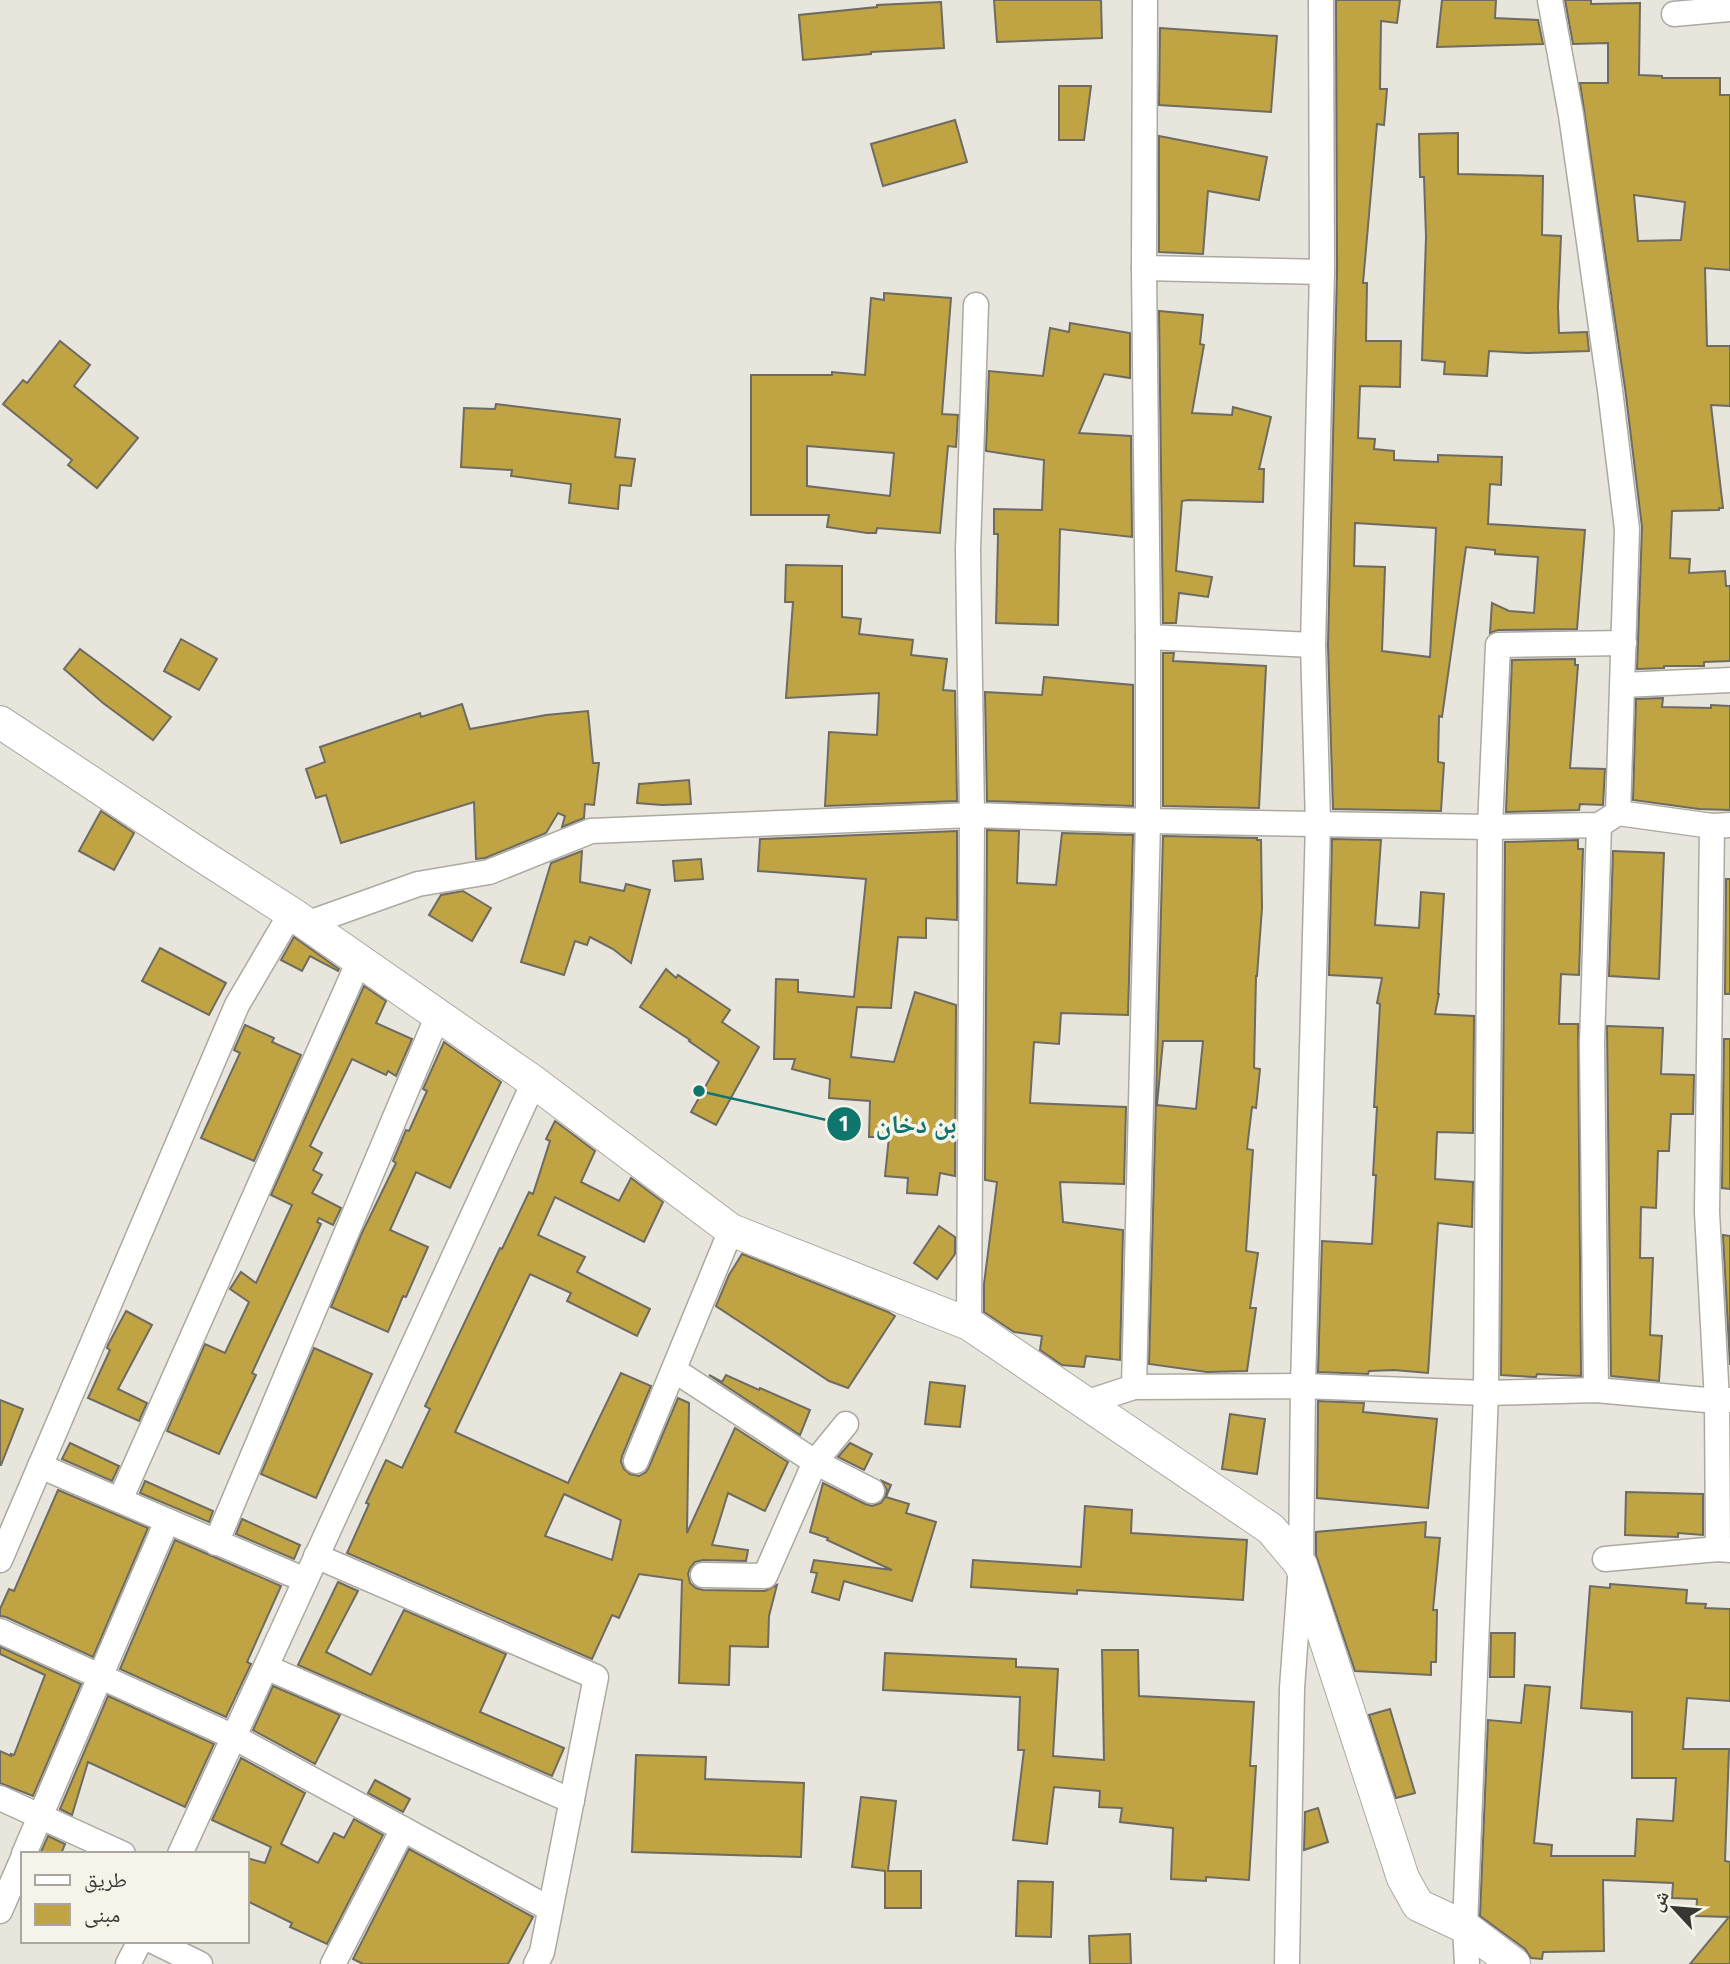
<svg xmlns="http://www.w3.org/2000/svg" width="1730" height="1964" viewBox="0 0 1730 1964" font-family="'Noto Sans','Noto Naskh Arabic',sans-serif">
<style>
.building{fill:#c0a443;stroke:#6d6b62;stroke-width:2;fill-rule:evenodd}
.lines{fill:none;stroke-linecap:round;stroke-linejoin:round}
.minor-casing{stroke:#aca9a0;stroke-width:27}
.tertiary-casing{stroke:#aca9a0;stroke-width:34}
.minor{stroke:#fff;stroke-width:24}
.tertiary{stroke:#fff;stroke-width:32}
.leader{fill:none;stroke:#0f766e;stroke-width:2.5}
.callout-dot{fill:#0f766e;stroke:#f6f3e9;stroke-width:2.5}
.mark-label{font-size:21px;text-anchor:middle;font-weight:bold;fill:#fff}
.callout-label{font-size:26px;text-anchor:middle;font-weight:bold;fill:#0f766e;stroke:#f6f3e9;stroke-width:7;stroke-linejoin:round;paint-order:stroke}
</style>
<rect width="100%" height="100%" fill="#e8e5dc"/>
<g class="building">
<polygon points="994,0 1101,0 1102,38 997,42"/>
<path d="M1336 0H1400L1397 23 1381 21 1380 89H1387L1384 125 1377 124 1363 283H1367L1366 341H1401L1400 387 1360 386 1358 438 1375 439 1374 449 1394 451V460L1438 462V455L1502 457 1501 485 1490 484 1488 524 1585 530 1577 629 1498 630 1490 633 1492 603 1509 611 1534 613 1538 557 1495 554V550L1466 547 1442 717 1439 716 1438 762 1444 763 1441 811 1333 809 1328 645 1337 272ZM1355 523 1436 528 1430 657 1382 651 1385 567 1354 566Z"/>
<polygon points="1442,0 1496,0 1495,18 1538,20 1543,44 1437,47"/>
<path d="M1565 0H1591V4L1640 3 1639 75 1662 76V78H1720V95H1730V270L1705 268 1707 346H1730V406L1711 405 1723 508H1719V510L1672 511 1670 558 1690 559 1689 573 1725 571 1726 586H1730V661L1704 662V666H1664V668L1637 669 1642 527 1625 388 1580 83H1608V43L1573 44ZM1634 195 1685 202 1681 240 1638 241Z"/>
<polygon points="941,2 944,48 871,52 871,54 803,60 799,15 877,7 877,5"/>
<polygon points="1160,28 1277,36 1271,112 1159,105"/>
<polygon points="1059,86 1091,86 1084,140 1059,140"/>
<polygon points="955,120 967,162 883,186 871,144"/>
<polygon points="1458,133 1458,174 1543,176 1542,235 1561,236 1558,307 1559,333 1587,332 1589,351 1528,353 1489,351 1487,376 1444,374 1445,362 1422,360 1426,237 1424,177 1420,177 1419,134"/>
<polygon points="1159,136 1267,157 1259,200 1208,191 1203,254 1159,252"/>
<path d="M884 293 951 298 942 414 958 415 956 447 948 446 940 533 877 528 876 533H867L827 527 829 515H751V375H832V372L865 375 871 298 884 300ZM807 446 894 453 890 496 807 486Z"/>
<polygon points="1159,311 1203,315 1200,344 1204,345 1192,413 1232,415 1233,407 1271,417 1259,469 1264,469 1263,502 1188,500 1182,501 1176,571 1212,577 1208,597 1179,593 1176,623 1163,623"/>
<polygon points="1070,323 1130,333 1130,378 1104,374 1079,433 1131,436 1132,537 1060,529 1058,625 996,623 998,534 994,534 994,509 1042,510 1044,460 986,451 989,371 1043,376 1050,328 1069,332"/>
<polygon points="60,341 90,365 74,386 138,438 97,488 68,465 72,460 3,404 23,380 27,383"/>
<polygon points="496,404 620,419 615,457 635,459 631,486 620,485 618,509 569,503 571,484 511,476 512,470 461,467 464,408 495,409"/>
<polygon points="786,565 842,566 842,617 861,619 859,634 913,640 911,655 947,659 943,690 955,691 957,801 825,806 829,732 877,735 879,693 786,698 793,602 785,602"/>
<polygon points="181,639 217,659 199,690 164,671"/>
<polygon points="80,649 171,717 153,740 103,703 64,669"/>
<polygon points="1163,653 1174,653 1173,661 1266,666 1259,808 1163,806"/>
<polygon points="1575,659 1575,665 1578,665 1570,768 1605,769 1603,805 1580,804 1579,810 1506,812 1512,660"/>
<polygon points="1044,677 1133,685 1133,806 987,801 985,692 1042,695"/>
<polygon points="1663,698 1662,707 1711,708 1711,705 1730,706 1730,810 1699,809 1633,800 1636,699"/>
<polygon points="462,704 470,729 546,715 588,711 593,763 599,763 594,805 585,804 584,818 562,827 565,816 558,813 546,833 485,858 476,859 474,802 341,843 326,795 316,798 306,769 325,762 320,747 420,713 421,717"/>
<polygon points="689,780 691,804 662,805 637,803 639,784"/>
<polygon points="101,811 134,833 114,870 79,851"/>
<polygon points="987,830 1019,831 1017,883 1056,885 1062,833 1133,835 1128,1015 1061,1013 1059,1044 1034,1042 1030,1103 1126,1107 1124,1184 1060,1182 1063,1222 1123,1230 1120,1360 1086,1356 1084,1367 1062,1365 1040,1350 1042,1336 1014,1332 984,1312 984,1284 997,1182 985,1180"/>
<polygon points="957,831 957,920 926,918 926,938 898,937 891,1008 857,1007 851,1057 894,1062 915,992 956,1005 955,1176 940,1173 937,1195 907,1193 908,1178 885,1176 889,1137 869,1137 870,1101 829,1098 830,1079 792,1069 795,1059 774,1059 776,979 798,980 798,992 854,997 866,879 758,871 760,839"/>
<path d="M1163 836 1257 838V840H1261L1262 908 1257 976H1256L1254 1068 1260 1069 1256 1108 1252 1107 1247 1149 1253 1150 1246 1251 1258 1253 1250 1308H1256L1247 1371 1207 1372 1149 1364ZM1163 1041H1203L1196 1109 1157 1105Z"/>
<polygon points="1332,839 1381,840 1375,925 1419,928 1421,892 1444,894 1438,994 1439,994 1435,1014 1474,1016 1473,1133 1437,1132 1435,1179 1473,1182 1472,1227 1438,1223 1428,1373 1394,1370 1369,1371 1368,1374 1318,1372 1322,1241 1372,1244 1376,1175 1373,1175 1377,1107 1374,1107 1380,1004 1377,1003 1382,978 1329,975"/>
<polygon points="1578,840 1578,849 1583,849 1579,975 1561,974 1559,1024 1578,1024 1581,1376 1537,1374 1536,1377 1534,1377 1501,1375 1505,842"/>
<polygon points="582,851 580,882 624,891 626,884 650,890 631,963 613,949 590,937 587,945 575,941 564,975 521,962 551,863"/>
<polygon points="1613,851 1664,853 1659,979 1609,976"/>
<polygon points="701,859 703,879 675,881 673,861"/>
<polygon points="1726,879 1730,879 1730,994 1725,994"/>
<polygon points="463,891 491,908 472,941 429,915 441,895"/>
<polygon points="294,937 339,969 338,971 310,956 302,971 281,960"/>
<polygon points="160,948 226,983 209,1015 142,981"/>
<polygon points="666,969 676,978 678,975 730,1010 722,1022 759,1047 716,1125 691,1112 719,1062 689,1041 690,1040 640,1007"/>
<polygon points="364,986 386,1001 376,1023 412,1039 396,1076 388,1071 386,1075 352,1059 310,1146 322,1153 313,1170 322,1175 312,1193 341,1208 333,1225 319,1218 317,1222 321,1224 252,1373 256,1375 219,1454 167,1431 205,1344 225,1353 249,1302 230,1289 241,1272 256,1283 292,1205 271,1195"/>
<polygon points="245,1025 274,1038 272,1042 301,1055 254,1161 201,1138 240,1053 234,1050"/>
<polygon points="1607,1026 1663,1028 1661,1074 1694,1075 1693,1114 1671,1114 1669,1151 1658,1151 1656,1208 1641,1207 1640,1258 1653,1258 1650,1335 1662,1336 1659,1381 1611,1376"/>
<polygon points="1724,1039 1730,1039 1730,1189 1722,1188"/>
<polygon points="444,1042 501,1082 450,1188 416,1172 390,1230 428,1247 406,1297 403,1296 388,1332 331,1307 361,1235 396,1163 393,1161 406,1130 409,1131 427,1091 423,1089"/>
<path d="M555 1121 595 1151 581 1182 619 1201 631 1178 663 1202 644 1242 555 1197 538 1235 585 1257 577 1272 650 1309 637 1336 567 1301 571 1293 530 1274 455 1432 568 1483 621 1373 651 1386 622 1456 621 1462 624 1469 630 1474 639 1476 646 1472 649 1467 678 1398 689 1403 687 1533 735 1428 788 1462 765 1511 728 1493 712 1545 748 1550 746 1561 703 1560 695 1562 690 1568 688 1574 690 1583 696 1588 703 1590 765 1591 777 1585 769 1616 768 1647 730 1646 729 1685 679 1683 682 1580 639 1574 619 1618 612 1615 592 1659 347 1553 369 1504 366 1503 386 1460 402 1468 430 1409 425 1406 500 1248 502 1249 529 1192 533 1194 550 1141 546 1139ZM564 1494 621 1520 612 1560 545 1536Z"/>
<polygon points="939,1226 955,1237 955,1254 937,1279 914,1263"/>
<polygon points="1723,1235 1730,1236 1730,1365"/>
<polygon points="742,1254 888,1312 895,1316 848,1388 829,1381 716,1306 729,1275"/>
<polygon points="126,1311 152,1325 118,1389 147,1403 139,1421 88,1398 110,1350 107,1348 108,1345"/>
<polygon points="314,1348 372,1374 316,1498 261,1474"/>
<polygon points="709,1375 722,1382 726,1375 759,1390 760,1388 810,1410 800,1435"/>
<polygon points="930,1382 965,1386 960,1427 925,1424"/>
<polygon points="0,1400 23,1409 1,1465 0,1465"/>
<polygon points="1318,1401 1364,1403 1363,1412 1437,1419 1428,1508 1317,1498"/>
<polygon points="1230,1414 1265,1419 1257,1474 1222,1469"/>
<polygon points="70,1443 119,1466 112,1481 62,1459"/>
<polygon points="850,1443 872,1454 864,1470 838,1457"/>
<polygon points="145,1481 213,1511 209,1522 140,1493"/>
<polygon points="882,1481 891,1485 886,1497 909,1504 906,1513 936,1522 912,1601 844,1581 839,1600 812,1592 817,1573 811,1572 814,1560 892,1570 827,1540 828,1538 810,1532 823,1483 865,1504 872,1506 881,1503 885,1497 887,1490"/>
<polygon points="58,1490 148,1528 93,1657 6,1617 0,1616 0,1609 9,1589 14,1591"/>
<polygon points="1626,1492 1703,1494 1703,1535 1678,1533 1678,1537 1625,1535"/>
<polygon points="1085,1506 1132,1510 1131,1533 1247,1540 1243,1600 1077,1590 1077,1594 971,1587 973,1560 1081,1567"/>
<polygon points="242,1519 300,1545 294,1559 236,1534"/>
<polygon points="1426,1522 1425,1537 1440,1538 1433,1610 1437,1610 1436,1662 1431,1662 1431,1675 1355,1671 1316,1555 1316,1532"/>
<polygon points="175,1540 281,1586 247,1662 251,1664 226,1717 120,1669"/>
<polygon points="338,1582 358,1591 326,1652 371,1675 404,1610 506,1654 480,1712 564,1748 552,1776 298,1665"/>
<polygon points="1610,1584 1687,1590 1686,1603 1706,1604 1705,1608 1730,1609 1730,1701 1687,1698 1683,1749 1729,1749 1725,1861 1730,1862 1730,1964 1690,1964 1729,1917 1696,1916 1697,1899 1672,1898 1673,1883 1603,1880 1604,1951 1543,1952 1542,1959 1531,1958 1525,1949 1480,1916 1488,1720 1521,1723 1525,1685 1550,1687 1534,1843 1552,1845 1551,1856 1635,1856 1637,1819 1673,1821 1676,1778 1632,1778 1632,1712 1581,1708 1590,1586 1610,1588"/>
<polygon points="1491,1633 1515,1633 1514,1677 1490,1677"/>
<polygon points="0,1647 81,1684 33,1796 0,1783 0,1751 11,1756 11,1754 14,1755 45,1675 0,1654"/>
<polygon points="1102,1650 1138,1650 1139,1696 1254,1702 1250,1766 1256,1766 1249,1880 1206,1877 1206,1881 1171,1879 1173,1828 1120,1822 1122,1808 1099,1807 1100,1791 1054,1787 1047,1844 1013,1840 1024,1750 1018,1750 1020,1697 883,1690 885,1653 1016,1659 1016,1667 1058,1669 1053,1756 1104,1760"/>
<polygon points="273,1686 340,1715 315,1764 253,1730"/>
<polygon points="108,1696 214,1744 185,1807 88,1762 72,1815 60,1809"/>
<polygon points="1390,1709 1415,1793 1396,1798 1369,1715"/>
<polygon points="636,1755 706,1757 705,1779 804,1783 801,1857 632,1852"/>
<polygon points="241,1758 305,1793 281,1844 318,1863 334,1833 344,1838 354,1819 383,1835 327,1944 290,1927 292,1923 247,1901 247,1858 265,1863 271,1847 212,1820"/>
<polygon points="375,1780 410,1799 403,1812 368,1793"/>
<polygon points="861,1797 896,1801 888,1871 921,1871 921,1908 885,1908 885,1871 852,1867"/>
<polygon points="1318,1808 1328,1842 1304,1850 1305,1812"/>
<polygon points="48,1836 65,1844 61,1854 40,1854"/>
<polygon points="409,1849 533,1917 508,1964 363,1964 353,1959"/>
<polygon points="1018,1881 1053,1882 1051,1937 1016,1936"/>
<polygon points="1130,1934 1131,1964 1090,1964 1089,1936"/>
</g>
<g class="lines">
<g class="minor-casing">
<g id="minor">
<polyline points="1550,0 1571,115 1610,390 1627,529 1618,813"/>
<polyline points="1674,14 1730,9"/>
<polyline points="1144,268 1322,272"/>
<polyline points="1148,637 1313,645"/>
<polyline points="1623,685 1730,680"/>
<polyline points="1712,826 1707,1212 1717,1401 1718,1549"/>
<polyline points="306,924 418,884 489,872 591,831 972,815 1148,821 1490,827 1599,825 1618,813 1712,826 1730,825"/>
<polyline points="969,1324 972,815 968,550 976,305"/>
<polyline points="674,1370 815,1462 872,1491"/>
<polyline points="1134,1387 1148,821 1148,637 1144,268 1145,0"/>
<polyline points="1596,1390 1592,1043 1599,825"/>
<polyline points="1085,1403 1134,1387 1303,1386 1486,1393 1596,1390 1717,1401 1730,1400"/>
<polyline points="636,1461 731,1230"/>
<polyline points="40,1466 305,1580"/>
<polyline points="120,1500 359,961"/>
<polyline points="216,1543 438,1015"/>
<polyline points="316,1556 596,1677 542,1952 536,1964"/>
<polyline points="1605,1559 1718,1549 1730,1550"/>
<polyline points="0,1560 237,1005 291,913"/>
<polyline points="703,1575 765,1576 815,1462 846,1424"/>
<polyline points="0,1631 234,1737 550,1909"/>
<polyline points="266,1667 572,1801"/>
<polyline points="0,1798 123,1854"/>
<polyline points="24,1854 167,1521"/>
<polyline points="180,1854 534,1082"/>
<polyline points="0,1911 23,1858"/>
<polyline points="153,1941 200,1964"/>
<polyline points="128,1964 140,1941"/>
<polyline points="333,1964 403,1829"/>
<polyline points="1287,1964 1292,1688 1301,1565 1303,1386 1318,823 1313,645 1322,272 1321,0"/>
<polyline points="1467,1964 1465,1927 1486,1393 1490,827 1498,645 1624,643"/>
</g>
</g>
<g class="tertiary-casing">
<polyline id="tertiary" points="0,722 190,848 291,913 534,1082 731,1230 969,1324 1271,1529 1301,1565 1403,1878 1418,1905 1465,1927 1514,1964"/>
</g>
<use href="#minor" class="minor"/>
<use href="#tertiary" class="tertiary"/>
</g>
<path class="leader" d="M699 1091L844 1124"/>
<g class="callout-dot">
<circle cx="699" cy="1091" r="7"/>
<circle cx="844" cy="1124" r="18"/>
</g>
<g class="mark-label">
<text x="844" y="1131">1</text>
</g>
<g class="callout-label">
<text x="916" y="1133">بن دخان</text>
</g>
<rect x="21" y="1852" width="228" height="91" fill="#f6f3e9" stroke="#aaa7a0" stroke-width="2"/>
<rect x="35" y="1875" width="35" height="10" fill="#ffffff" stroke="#aaa7a0" stroke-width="2"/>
<text x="84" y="1887" font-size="21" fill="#373633">طريق</text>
<rect x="35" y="1904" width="35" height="21" fill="#c0a443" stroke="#aaa7a0" stroke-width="2"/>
<text x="84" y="1922" font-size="21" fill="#373633">مبنى</text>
<g transform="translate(1674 1908) rotate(296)" stroke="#f6f3e9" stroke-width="5" paint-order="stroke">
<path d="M0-5L12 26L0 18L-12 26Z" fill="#373633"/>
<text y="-10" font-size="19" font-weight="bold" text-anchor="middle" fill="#373633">ش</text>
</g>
</svg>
